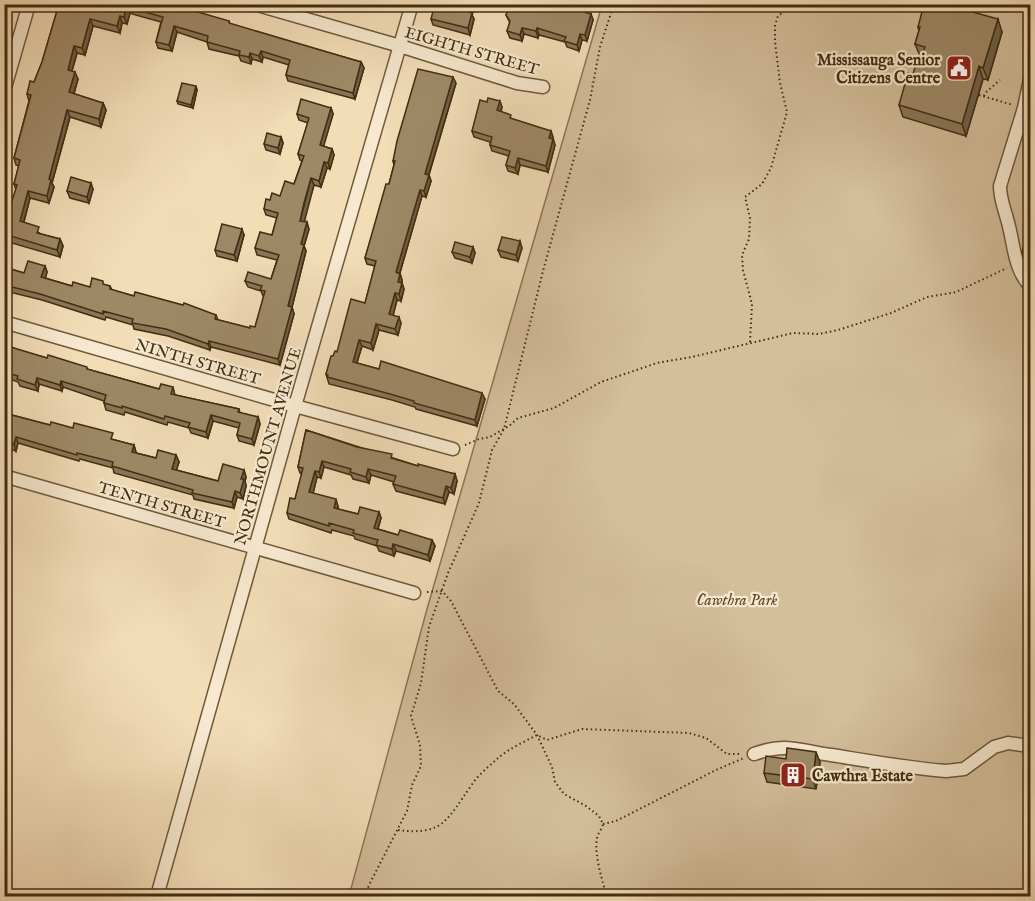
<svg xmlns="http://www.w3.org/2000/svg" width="1035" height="901" viewBox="0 0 1035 901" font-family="'IM FELL English',serif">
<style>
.green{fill:#d4bf9b;stroke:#8c7656;stroke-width:1.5}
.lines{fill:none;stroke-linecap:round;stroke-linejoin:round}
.minor-casing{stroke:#6f593a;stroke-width:15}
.path{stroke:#432d10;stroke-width:2;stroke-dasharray:1.5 3;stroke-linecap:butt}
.minor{stroke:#f7e9d0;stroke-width:12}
.wall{fill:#887659;stroke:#432d10;stroke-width:1.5}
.shaded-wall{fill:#6f6048;stroke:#432d10;stroke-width:1.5}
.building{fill:#9e8967;stroke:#432d10;stroke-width:1.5}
.labels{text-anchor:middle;stroke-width:4.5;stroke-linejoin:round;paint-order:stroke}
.street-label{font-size:16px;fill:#432d10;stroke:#f7e9d0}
.poi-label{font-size:16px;font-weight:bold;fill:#432d10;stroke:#f7e9d0;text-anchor:end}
.park-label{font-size:16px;font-style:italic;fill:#604a2c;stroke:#f7e9d0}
</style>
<rect width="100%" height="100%" fill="#f2ddb7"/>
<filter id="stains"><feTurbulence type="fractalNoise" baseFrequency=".00333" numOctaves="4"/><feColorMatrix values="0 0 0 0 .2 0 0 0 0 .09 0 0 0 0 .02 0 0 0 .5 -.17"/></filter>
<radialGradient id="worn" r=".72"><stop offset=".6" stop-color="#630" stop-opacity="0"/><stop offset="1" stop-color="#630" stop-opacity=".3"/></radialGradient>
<polygon class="green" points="602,5 1030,5 1030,896 349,896 427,609"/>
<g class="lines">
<g class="minor-casing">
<g id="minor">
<polyline points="254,4 400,46 517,83 543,87"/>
<path d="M1030 79 1024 108 1000 186C1000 199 1004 207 1007 219 1014 241 1013 268 1030 286"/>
<polyline points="4,91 29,4"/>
<polyline points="4,322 295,406 453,449"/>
<polyline points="4,476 414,593"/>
<path d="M754 754C787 742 800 751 831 755 869 761 908 768 946 771L964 769 994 747 1008 743 1030 746"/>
<polyline points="157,896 295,406 412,4"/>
</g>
</g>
<g class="path">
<polyline points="979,95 1013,105"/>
<polyline points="984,96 985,93 1000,80"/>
<polyline points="750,342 752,304 743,270 742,255 749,239 750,218 745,197 762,184 771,168 787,112 780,83 775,42 775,25 778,16 789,8 809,4"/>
<polyline points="465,445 479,439 490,437 509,426 518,418 554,408 601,382 657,363 692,357 793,333 819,334 838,330 891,313 927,297 956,292 1007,268"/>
<path d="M427 592 442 591 451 601 498 691 514 704 537 735 552 767 555 782 564 794 586 806 599 816 603 824C602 829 598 833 597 838 594 853 602 881 607 896"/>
<polyline points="603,824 616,821 716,770 744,758"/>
<path d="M398 830C444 836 447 819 471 786 477 776 488 767 497 759 508 749 524 742 537 735L547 740 582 729 689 733 706 738 727 754H742"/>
<polyline points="365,896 369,885 407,811 412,785 421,766 420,745 411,716 421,683 429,627 448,573 479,503 492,450 504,429 543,271 590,100 600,47 614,4"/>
</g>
<use href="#minor" class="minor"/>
</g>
<g class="wall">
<polygon points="59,4 129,4 130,8 229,21 230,24 361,62 364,68 355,99 288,81 286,75 289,65 263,57 262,62 252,59 251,64 241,61 239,56 209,49 207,42 177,32 172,51 158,48 156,42 161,22 132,14 131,10 127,24 122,23 120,33 93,26 85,55 77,53 72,71 78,79 74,94 103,103 106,110 101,127 70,117 52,183 54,187 49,203 30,198 24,222 41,234 60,239 63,246 60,257 5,241 4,225 6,221 4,221 4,202 11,204 16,190 14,184 19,166 16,165 14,158 29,101 27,94 34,82 42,62"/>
<polygon points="444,6 472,15 474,19 470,35 433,25 431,19"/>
<polygon points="970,7 971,11 1002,32 988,80 983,79 966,136 903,117 899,105 913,74 920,65 922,57 920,56 915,44 919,31 918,27"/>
<polygon points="586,13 591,14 593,20 587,41 582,40 579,51 567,47 565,42 539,35 538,38 524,34 522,41 510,38 507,31 510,23 506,15"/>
<polygon points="456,83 429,175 431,181 426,197 422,196 400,273 402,280 402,283 404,289 401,301 397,300 393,315 401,323 398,335 379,330 373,350 362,346 357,363 485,399 477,426 416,409 415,407 392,400 329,384 326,374 333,356 337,352 365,303 375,266 367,264 365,258 389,184 394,165 393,161"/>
<polygon points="197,90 193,108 178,104 177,101"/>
<polygon points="487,102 502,107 501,112 512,119 551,131 555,145 548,172 520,165 518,174 508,171 506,165 509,156 492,151 490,145 490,142 474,137 472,131"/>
<polygon points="331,108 333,114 323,146 332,149 334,155 330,169 327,168 321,187 314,185 306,210 304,222 309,229 304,246 306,251 292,307 294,314 280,365 211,347 210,350 168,336 134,329 133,325 106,317 105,320 42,300 5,291 4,267 24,273 45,266 47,272 45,278 72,286 90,287 105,285 110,286 112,290 134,296 216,315 218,320 250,328 255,327 264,296 263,296 261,291 248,287 245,281 271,279 277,260 257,255 255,248 272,235 277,218 266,215 264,209 270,200 280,196 294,184 302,161 300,160 298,154 308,123 299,120 297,114"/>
<polygon points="281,137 283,143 280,154 266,150 264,144"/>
<polygon points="93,189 89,203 70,198 67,191"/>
<polygon points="1030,223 1030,266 1027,265 1022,252"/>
<polygon points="244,235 237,261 217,256 215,250"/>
<polygon points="473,247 475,253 472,263 455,258 452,252"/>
<polygon points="522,248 518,261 501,257 498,250"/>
<polygon points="4,345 25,352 159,389 173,387 175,395 239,409 240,413 258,417 260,424 254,445 239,441 237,435 239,428 213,421 208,438 191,433 189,428 168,422 167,425 125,412 124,415 106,410 104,403 104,401 63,387 62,391 39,384 38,391 20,386 18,382 4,377"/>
<polygon points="4,413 50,425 115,440 134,445 136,453 156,458 176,455 179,462 176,470 218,481 244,470 246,477 245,481 246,486 243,499 237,497 234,508 194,499 193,495 114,473 113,468 80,459 79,461 18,443 16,451 4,447"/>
<polygon points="306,430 418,466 455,474 457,481 454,494 449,492 445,504 396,491 393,484 394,482 371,475 369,483 353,479 351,475 324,467 321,478 317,477 313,493 338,506 338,509 358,514 379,512 381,518 378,529 398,535 432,540 435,546 430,561 396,551 394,556 379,551 377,546 355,539 354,536 332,530 331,533 289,519 287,513 295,499 302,474 300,473 298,467"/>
<polygon points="786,759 820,762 816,789 767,782 764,773"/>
</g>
<g class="shaded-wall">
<polygon points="127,4 129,4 131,9 127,24 124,17"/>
<polygon points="471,4 476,4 472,15 474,19 470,35 468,28 469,12"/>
<polygon points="591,14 593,20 587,41 585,35"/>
<polygon points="120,16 122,23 120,33 117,26"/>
<polygon points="90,19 93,26 85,55 82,48"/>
<polygon points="998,19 1002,32 988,80 983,68"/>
<polygon points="174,26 177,32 172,51 169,45"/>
<polygon points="522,28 524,34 522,41 520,35"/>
<polygon points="537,28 539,35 538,38 536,31"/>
<polygon points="580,34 582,40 579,51 577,45"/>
<polygon points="74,46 77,53 70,77 68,70"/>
<polygon points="261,51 263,57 262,62 259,56"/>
<polygon points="250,53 252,59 251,64 249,57"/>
<polygon points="361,62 364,68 355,99 353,93"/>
<polygon points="979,66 983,79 966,136 962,124"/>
<polygon points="75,72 78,79 72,99 69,92"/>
<polygon points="453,77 456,83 427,180 425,174"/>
<polygon points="196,86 197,90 193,108 191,105"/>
<polygon points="500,101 502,107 499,117 497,110"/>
<polygon points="103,103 106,110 101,127 99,119"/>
<polygon points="331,108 333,114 322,152 320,145"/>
<polygon points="67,110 70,117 52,183 54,187 49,203 47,196 49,179"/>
<polygon points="551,131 553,137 551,144 549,138"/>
<polygon points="281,137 283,143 280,154 278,148"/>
<polygon points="553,139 555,145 548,172 546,166"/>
<polygon points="332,149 334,155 330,169 328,163"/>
<polygon points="518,158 520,165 518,174 515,168"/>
<polygon points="324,162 327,168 321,187 319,181"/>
<polygon points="429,175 431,181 426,197 424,191"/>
<polygon points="311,178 314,185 303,227 300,221"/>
<polygon points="91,183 93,189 89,203 87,197"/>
<polygon points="420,190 422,196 398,279 396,272"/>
<polygon points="28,191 30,198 22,228 20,221"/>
<polygon points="307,222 309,229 304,246 306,251 292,307 294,314 280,365 278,359 301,244"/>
<polygon points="242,229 244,235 237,261 234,255"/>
<polygon points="60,239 63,246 60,257 57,250"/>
<polygon points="520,241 522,248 518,261 516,255"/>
<polygon points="473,247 475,253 472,263 470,257"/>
<polygon points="45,266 47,272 44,284 41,277"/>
<polygon points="400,274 402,280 400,288 398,282"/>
<polygon points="402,283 404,289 401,301 399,294"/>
<polygon points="395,293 397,300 392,320 389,314"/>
<polygon points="399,317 401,323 398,335 395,329"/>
<polygon points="376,324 379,330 373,350 371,343"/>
<polygon points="359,340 362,346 355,368 353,362"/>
<polygon points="209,341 211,347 210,350 208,344"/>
<polygon points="37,378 39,384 38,391 35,385"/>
<polygon points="61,381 63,387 62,391 60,385"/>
<polygon points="482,393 485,399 477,426 475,420"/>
<polygon points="211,415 213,421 208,438 206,432"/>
<polygon points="258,417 260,424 254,445 252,439"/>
<polygon points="16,437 18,443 16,451 14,444"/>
<polygon points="134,445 136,452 134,458 132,452"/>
<polygon points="176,455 179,462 175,475 172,469"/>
<polygon points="322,461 324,467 321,478 319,472"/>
<polygon points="368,469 371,475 369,483 366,477"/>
<polygon points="244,470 246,477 245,481 246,486 243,499 240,493 241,479"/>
<polygon points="315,471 317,477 312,498 309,492"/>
<polygon points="455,474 457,481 454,494 451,488"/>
<polygon points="446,486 449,492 445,504 443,498"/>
<polygon points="235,491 237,497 234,508 232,502"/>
<polygon points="336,499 338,506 336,514 334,508"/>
<polygon points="379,512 381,518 376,535 374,528"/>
<polygon points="432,540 435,546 430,561 428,555"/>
<polygon points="393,544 396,551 394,556 392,549"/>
<polygon points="816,752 820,762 816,789 813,779"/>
</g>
<g class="building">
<polygon points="59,4 127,4 124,17 120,16 117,26 90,19 82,48 74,46 68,70 75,72 69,92 103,103 99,119 67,110 49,179 51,180 47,196 28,191 20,221 39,227 37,233 60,239 57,250 4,234 4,225 7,215 4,214 4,202 11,204 17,185 14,184 20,160 14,158 31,95 27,94 30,81 34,82 42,62"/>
<polygon points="131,4 171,4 229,21 229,23 361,62 353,93 286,75 290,60 261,51 259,56 250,53 249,57 239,55 240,51 207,42 208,36 174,26 169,45 156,42 163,17 130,8"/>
<polygon points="435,4 444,6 445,4 471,4 469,12 472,13 468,28 431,19"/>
<polygon points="510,4 566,4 585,10 584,12 591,14 585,35 580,34 577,45 564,41 566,37 537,28 536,31 522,28 520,35 507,31 510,21 506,15"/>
<polygon points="924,4 960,4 970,7 969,11 998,19 983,68 979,66 962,124 899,105 908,73 913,74 916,64 920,65 925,47 915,44 920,27 918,27"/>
<polygon points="418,69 453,77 425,174 429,175 424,191 420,190 396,272 400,274 398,282 402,283 399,294 395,293 389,314 399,317 395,329 376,324 371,343 359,340 353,362 379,369 381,361 482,393 475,420 414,403 414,401 390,394 327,377 328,375 326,374 331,356 333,356 335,351 337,352 351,299 365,303 376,261 365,258 386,184 389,184 395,161 393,161 397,141"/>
<polygon points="182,83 196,86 191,105 177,101"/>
<polygon points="488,98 500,101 497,110 511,115 510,118 551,131 549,138 553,139 546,166 518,158 515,168 506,165 510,151 490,145 492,137 472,131 480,100 487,102"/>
<polygon points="301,99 331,108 320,145 332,149 328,163 324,162 319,181 311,178 304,203 300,221 307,222 301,244 304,245 288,306 292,307 278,359 209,341 208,344 166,329 132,323 133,319 103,311 103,314 40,294 4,285 4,267 24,273 28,261 45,266 41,277 72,286 73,282 90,287 92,278 103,281 103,284 110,286 110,289 134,296 135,292 183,305 184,303 216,315 215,319 250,328 250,326 255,327 265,291 260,290 262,286 245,281 248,272 271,279 279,255 255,248 260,232 272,235 278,213 264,209 266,199 270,200 272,193 280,196 285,181 294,184 304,156 298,154 309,118 297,114"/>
<polygon points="267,133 281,137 278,148 264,144"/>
<polygon points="71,177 91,183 87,197 67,191"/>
<polygon points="1030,223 1030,255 1022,252"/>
<polygon points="222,224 242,229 234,255 215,250"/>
<polygon points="502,237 520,241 516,255 498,250"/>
<polygon points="455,242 473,247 470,257 452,252"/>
<polygon points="4,345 47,358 48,355 87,367 87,369 159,389 161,384 173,387 171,394 239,409 238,412 258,417 252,439 237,435 240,423 211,415 206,432 188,427 190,423 165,416 164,419 122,406 122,408 104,403 106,395 61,381 60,385 37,378 35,385 17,379 18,376 4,372"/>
<polygon points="4,413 50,425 51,422 73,428 74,423 113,433 111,439 134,445 132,452 156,458 158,450 176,455 172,469 218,481 223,464 244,470 241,479 244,479 240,493 235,491 232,502 192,493 193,490 112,466 113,462 77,453 77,455 16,437 14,444 4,441"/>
<polygon points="306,430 357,447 392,454 391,458 418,466 418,464 455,474 451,488 446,486 443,498 393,484 396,476 368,469 366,477 350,472 351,469 322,461 319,472 315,471 309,492 336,499 334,508 358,514 360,507 379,512 374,528 398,535 400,530 432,540 428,555 393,544 392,549 376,545 378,540 353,533 354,530 329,523 329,526 287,513 290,498 295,499 303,468 298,467"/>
<polygon points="787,748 816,752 813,779 764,773 766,756 786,759"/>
</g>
<defs>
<g id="civic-square" transform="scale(1.35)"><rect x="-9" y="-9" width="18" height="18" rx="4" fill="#8f2418" stroke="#f7e9d0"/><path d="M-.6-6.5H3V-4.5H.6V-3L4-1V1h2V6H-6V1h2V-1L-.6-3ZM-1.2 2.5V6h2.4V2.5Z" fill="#fff"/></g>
<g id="building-square" transform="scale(1.35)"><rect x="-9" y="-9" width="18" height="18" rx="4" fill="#8f2418" stroke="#f7e9d0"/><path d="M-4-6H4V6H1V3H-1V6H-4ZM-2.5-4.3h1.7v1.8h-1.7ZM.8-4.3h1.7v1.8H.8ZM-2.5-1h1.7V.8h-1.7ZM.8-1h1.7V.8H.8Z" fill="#fff"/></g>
</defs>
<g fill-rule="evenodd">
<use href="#civic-square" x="959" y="68"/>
<use href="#building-square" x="793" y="775"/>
</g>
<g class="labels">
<g class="street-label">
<text transform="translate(472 50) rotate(16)" y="6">EIGHTH STREET</text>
<text transform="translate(198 361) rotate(16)" y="6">NINTH STREET</text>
<text transform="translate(267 446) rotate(-74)" y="6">NORTHMOUNT AVENUE</text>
<text transform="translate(162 504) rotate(16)" y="6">TENTH STREET</text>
</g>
<g class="poi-label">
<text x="940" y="65">Mississauga Senior<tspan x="940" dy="18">Citizens Centre</tspan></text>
<text x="812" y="781" text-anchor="start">Cawthra Estate</text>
</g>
<g class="park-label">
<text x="737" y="605">Cawthra Park</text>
</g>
</g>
<rect width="1035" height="901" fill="none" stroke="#f2ddb7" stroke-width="24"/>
<rect x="6" y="6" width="1023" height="889" fill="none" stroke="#432d10" stroke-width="3"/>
<rect x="12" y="12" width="1011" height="877" fill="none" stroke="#432d10" stroke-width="1.5"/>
<rect width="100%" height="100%" filter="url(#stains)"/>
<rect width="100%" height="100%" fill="url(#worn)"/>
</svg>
